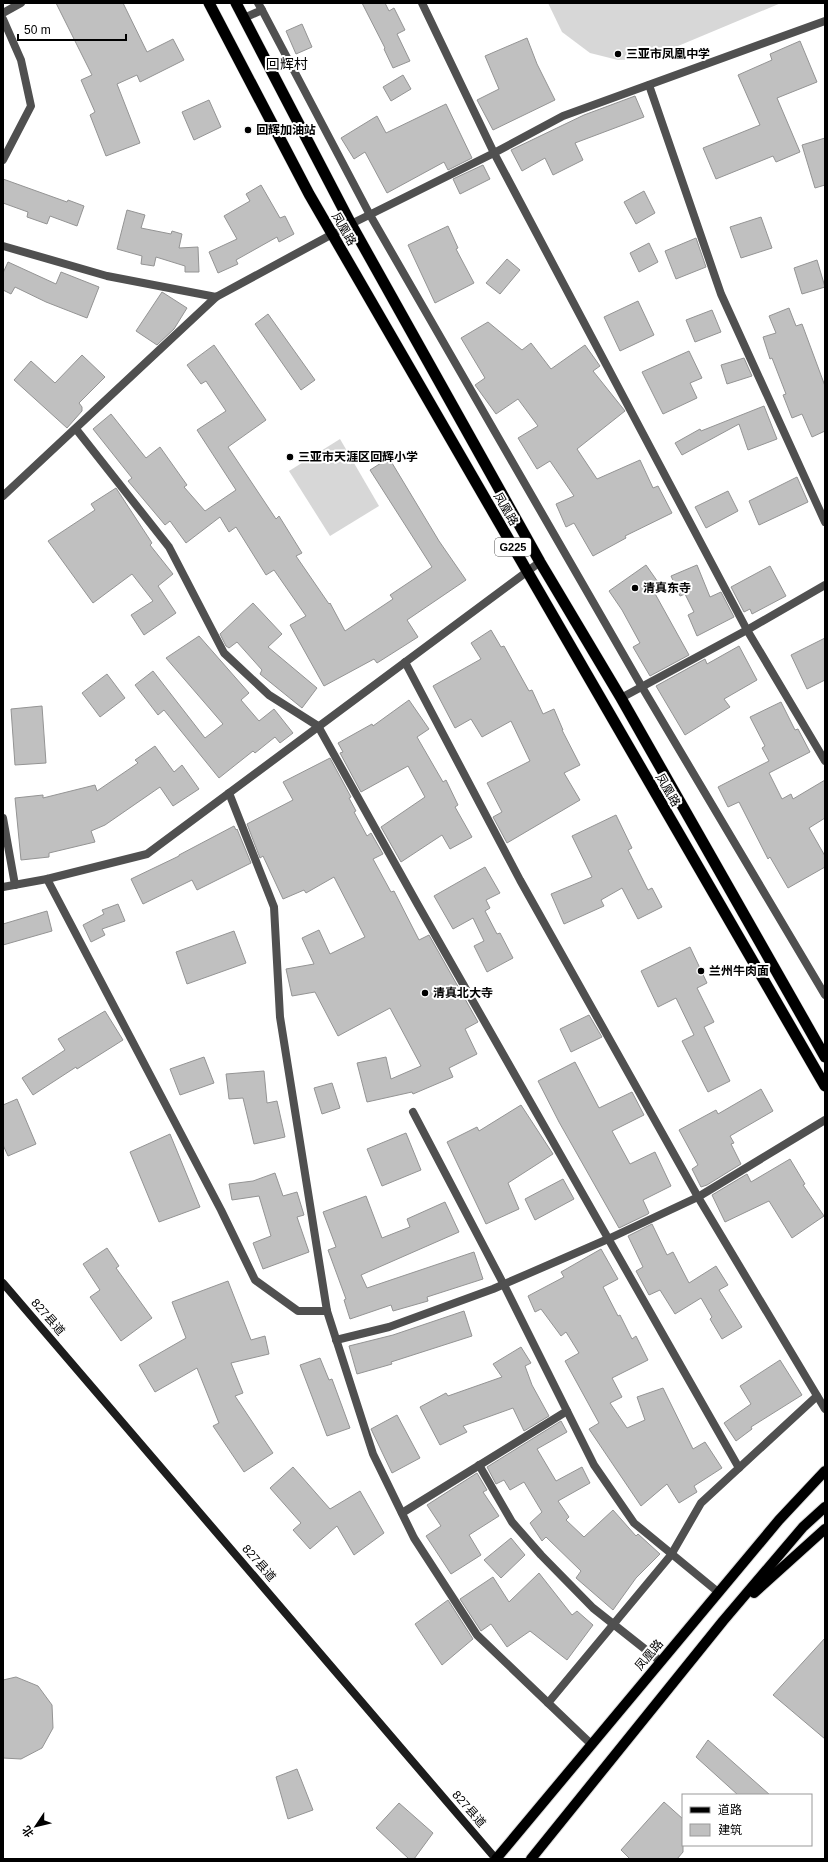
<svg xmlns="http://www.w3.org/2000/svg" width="828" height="1862" viewBox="0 0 828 1862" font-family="Arial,'Noto Sans SC',sans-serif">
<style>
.pitch{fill:#d7d7d7}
.building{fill:#c0c0c0;stroke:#949494}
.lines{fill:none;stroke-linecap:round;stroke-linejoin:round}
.primary-casing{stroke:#dbdbdb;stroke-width:12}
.trunk-casing{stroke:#dbdbdb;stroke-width:12}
.minor{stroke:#505050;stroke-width:8}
.secondary{stroke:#1d1d1d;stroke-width:8}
.primary{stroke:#000;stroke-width:10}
.trunk{stroke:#000;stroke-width:11}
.poi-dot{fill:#000;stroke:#fff;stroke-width:1.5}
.labels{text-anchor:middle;stroke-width:4;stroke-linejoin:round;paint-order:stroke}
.shield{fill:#fff;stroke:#4c4c4c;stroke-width:1}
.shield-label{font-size:11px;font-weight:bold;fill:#000}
.poi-label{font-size:12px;font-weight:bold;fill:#000;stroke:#fff;text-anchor:start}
.street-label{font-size:12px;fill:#000;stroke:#fff}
.quarter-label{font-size:14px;fill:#000;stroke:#fff}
</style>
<rect width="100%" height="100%" fill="#fff"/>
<g class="pitch">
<polygon points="548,3 781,3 647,59 618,60 590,53 562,32"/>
<polygon points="340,439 379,506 330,536 289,471"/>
</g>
<g class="building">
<polygon points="56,3 123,3 147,52 173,39 184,60 140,82 137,75 117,84 140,143 106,156 90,115 95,112 81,80 92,75"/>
<polygon points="362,3 385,3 389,11 394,8 405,30 397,34 410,61 393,68 384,49 385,48"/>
<polygon points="302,24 312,47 296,54 286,31"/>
<polygon points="527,38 537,64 555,100 493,130 477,100 499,89 485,56"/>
<polygon points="800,41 817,82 777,98 800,152 776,162 773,156 716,179 703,148 760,125 738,75 772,60 770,54"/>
<polygon points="403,75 411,89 391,101 383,87"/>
<polygon points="635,96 644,117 575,143 583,160 553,175 545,158 522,171 511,150 584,115"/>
<polygon points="209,100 221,127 194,140 182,112"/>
<polygon points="446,104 472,158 448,170 444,162 387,193 365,152 354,159 341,138 377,116 386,133"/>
<polygon points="825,138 825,185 815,188 802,145"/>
<polygon points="483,165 490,179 460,194 453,179"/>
<polygon points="3,179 67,202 68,200 84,206 77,226 50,216 47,224 27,217 28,212 3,203"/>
<polygon points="261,185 280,218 285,216 294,234 279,242 277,237 236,260 238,264 218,273 209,252 237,239 224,216 250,201 246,194"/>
<polygon points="644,191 655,213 636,224 624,202"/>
<polygon points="127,210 145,215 141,228 171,234 172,231 182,234 179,248 198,247 199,272 185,272 185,266 156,257 154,266 141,264 142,256 117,249"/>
<polygon points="761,217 772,248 741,258 730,227"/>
<polygon points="448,226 458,248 456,249 474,283 435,303 408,245"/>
<polygon points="696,238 706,267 676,279 665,251"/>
<polygon points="649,243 658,262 639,272 630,253"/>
<polygon points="507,259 520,270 500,294 486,283"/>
<polygon points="817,260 825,287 802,294 794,268"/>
<polygon points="8,262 56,284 61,272 99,287 87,318 46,302 15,287 11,294 3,290 3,273"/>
<polygon points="162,292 187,308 174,329 157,345 136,331"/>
<polygon points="638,301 654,335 620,351 604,317"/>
<polygon points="789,308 796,326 802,324 825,386 825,431 812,437 802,414 792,418 783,395 786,394 772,358 770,359 763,337 776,333 769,316"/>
<polygon points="712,310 721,332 695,342 686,320"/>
<polygon points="268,314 315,380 301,390 255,324"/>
<polygon points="488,322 522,350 531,343 551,369 585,345 600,366 593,371 625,411 577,449 597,479 640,460 653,488 658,486 672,513 625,536 626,538 593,556 574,523 566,527 556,504 574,496 550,461 537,469 518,438 538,426 518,399 496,414 475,385 485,378 461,338"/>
<polygon points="214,345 266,420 228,447 276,519 279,516 302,553 296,556 329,604 330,603 345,631 393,599 390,595 432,567 370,470 389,458 439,541 466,580 407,620 418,637 377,663 374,659 324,686 290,625 306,616 274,570 266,575 236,527 229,532 220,517 186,543 170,521 165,525 128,481 132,478 93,429 111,414 146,458 160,447 187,485 184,487 205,511 236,490 197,430 226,411 206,381 201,384 187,365"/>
<polygon points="689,351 702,378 690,383 697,398 663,414 642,372"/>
<polygon points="82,355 105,377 79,403 82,407 82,411 67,428 14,380 31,361 55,383"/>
<polygon points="744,358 752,376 727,384 721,365"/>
<polygon points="764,406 777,439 748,450 739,424 682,455 675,443 700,429 701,431"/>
<polygon points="797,477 808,502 759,525 749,501"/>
<polygon points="116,488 152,543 150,545 173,574 158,586 176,613 144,635 131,615 153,601 132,574 93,603 48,541 95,510 91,504"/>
<polygon points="728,491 738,511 706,528 695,507"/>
<polygon points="646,565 660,585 653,590 689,655 650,676 633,647 640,643 622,610 609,591"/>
<polygon points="697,565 710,597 721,592 734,617 697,636 688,615 694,612 685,594 680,596 671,576"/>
<polygon points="770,566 786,596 752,614 750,609 744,612 731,587"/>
<polygon points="253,603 282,634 268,647 317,688 302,708 260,674 262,670 237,642 229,648 226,646 220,634"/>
<polygon points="491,630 501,647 504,646 529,691 532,690 543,714 554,709 563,730 562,730 580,765 564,773 580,800 507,843 493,817 502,812 487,783 530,761 511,721 482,737 471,719 455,728 433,686 481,659 471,643"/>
<polygon points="199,636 249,693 241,700 259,721 274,709 293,733 280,743 275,737 255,753 253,751 219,778 164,710 158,715 135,685 153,671 205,738 223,724 166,658"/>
<polygon points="825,638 825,680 807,689 791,655"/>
<polygon points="739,646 757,680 724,699 730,707 685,735 656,686 705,659 707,664"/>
<polygon points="107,674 125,698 100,717 82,693"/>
<polygon points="409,700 429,729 417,737 443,782 446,780 458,805 455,807 472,837 450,849 442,835 401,862 381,827 425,797 408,766 361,792 340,753 343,752 338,743 372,724 373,726"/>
<polygon points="781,702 795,730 798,729 810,752 769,773 782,799 791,794 793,799 825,780 825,818 809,828 825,856 825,867 788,888 770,857 768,859 739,802 728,807 718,787 769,761 762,748 765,746 750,717"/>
<polygon points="42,706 46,763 15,765 11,709"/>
<polygon points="155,746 174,772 182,765 199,789 173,806 160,787 105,825 91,831 95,842 49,853 49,857 21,860 15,798 43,795 43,798 95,785 97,791 138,763 135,760"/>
<polygon points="330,758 351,797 349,798 356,811 354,812 367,836 371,833 383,854 373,859 391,892 394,891 419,940 429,935 478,1022 465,1029 477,1054 449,1068 453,1077 413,1094 412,1092 367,1102 357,1063 386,1057 391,1079 421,1066 390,1008 338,1036 315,992 292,996 286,969 314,964 302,938 319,930 330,954 365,937 334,877 306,893 304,890 283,899 263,856 260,858 247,824 293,800 283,782"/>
<polygon points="616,815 632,848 628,850 648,890 652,888 662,907 638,919 622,888 601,900 604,906 564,924 551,894 592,877 572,836"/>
<polygon points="234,826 236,830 237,829 251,863 197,890 192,880 143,904 131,879 179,856 179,855"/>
<polygon points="485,867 500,893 486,900 490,908 485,911 497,934 500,933 513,958 487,972 474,946 484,941 473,918 453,929 434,896"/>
<polygon points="118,904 125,921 102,929 105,935 91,942 83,925 104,914 102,910"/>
<polygon points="47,911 52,931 3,945 3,924"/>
<polygon points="234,931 246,963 187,984 176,952"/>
<polygon points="690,947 707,983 697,988 714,1022 704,1027 730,1081 708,1092 682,1041 694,1035 676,998 658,1007 641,971"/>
<polygon points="105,1011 123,1040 77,1069 76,1067 33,1095 22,1078 65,1050 58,1039"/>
<polygon points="589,1015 602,1037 571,1052 560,1029"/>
<polygon points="204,1057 214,1083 180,1095 170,1069"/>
<polygon points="575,1062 599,1108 632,1092 644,1115 612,1131 630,1164 655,1152 671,1186 643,1200 649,1213 648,1214 619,1228 559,1122 538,1081"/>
<polygon points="264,1071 267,1103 277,1101 285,1137 254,1144 243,1098 229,1099 226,1074"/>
<polygon points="332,1083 340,1108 322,1114 314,1088"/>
<polygon points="761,1089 773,1111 730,1136 734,1143 731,1144 741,1164 707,1185 701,1187 692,1169 698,1165 679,1130 716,1110 718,1114"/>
<polygon points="17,1099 36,1144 8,1156 3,1145 3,1105"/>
<polygon points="521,1105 553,1154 508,1183 519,1209 486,1224 447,1142 477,1127 479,1131"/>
<polygon points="406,1133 421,1170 382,1186 367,1149"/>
<polygon points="170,1134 200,1207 159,1222 130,1152"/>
<polygon points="790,1159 805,1184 803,1185 824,1216 792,1238 769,1201 725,1222 712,1195 747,1174 751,1182"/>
<polygon points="275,1173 283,1196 297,1192 304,1215 297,1217 309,1252 263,1269 253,1243 271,1236 259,1196 232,1200 229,1184 253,1181"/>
<polygon points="563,1179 574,1199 535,1220 525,1199"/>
<polygon points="366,1196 382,1238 410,1227 407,1219 445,1202 459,1232 361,1275 367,1288 474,1252 483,1279 427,1297 428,1301 393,1311 391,1305 350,1319 344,1300 346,1299 328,1250 336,1247 323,1212"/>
<polygon points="652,1224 667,1255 673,1252 689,1283 716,1266 728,1285 719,1290 742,1327 722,1339 710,1319 712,1317 701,1298 675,1314 660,1290 649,1295 636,1271 643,1267 628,1236"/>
<polygon points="107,1248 119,1266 116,1268 152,1318 121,1341 90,1297 100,1290 83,1264"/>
<polygon points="601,1249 618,1279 603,1287 618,1316 620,1315 632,1339 636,1336 648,1360 612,1378 622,1397 610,1403 627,1428 645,1420 637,1397 663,1388 693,1449 705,1442 722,1468 694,1486 697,1492 679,1503 667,1484 641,1506 589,1429 599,1423 565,1361 579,1353 566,1332 561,1336 541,1309 535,1312 528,1296 564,1277 561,1272"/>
<polygon points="228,1281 251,1340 265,1336 269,1354 231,1363 243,1393 235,1396 273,1453 244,1472 213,1426 219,1423 197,1368 155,1392 139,1365 186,1338 172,1302"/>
<polygon points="464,1311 472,1336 391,1362 392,1364 357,1374 349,1346 393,1335"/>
<polygon points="521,1347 531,1363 525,1366 532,1385 549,1416 524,1431 513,1408 463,1426 467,1432 440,1445 420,1407 446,1393 448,1396 502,1377 493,1364"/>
<polygon points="320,1358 329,1380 332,1379 350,1428 327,1436 300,1365"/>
<polygon points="780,1360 802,1395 751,1427 752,1429 736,1441 724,1423 751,1404 740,1386"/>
<polygon points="397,1415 420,1458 392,1473 371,1429"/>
<polygon points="561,1421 567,1432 537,1449 556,1481 582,1467 590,1483 558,1501 569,1517 566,1520 584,1537 613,1510 636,1536 638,1534 660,1554 636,1578 613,1610 576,1578 581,1571 546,1537 542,1541 530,1523 542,1512 524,1482 510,1490 504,1480 496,1484 487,1467"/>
<polygon points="293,1467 330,1509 360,1491 384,1533 354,1555 337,1526 310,1549 293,1530 301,1523 270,1488"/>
<polygon points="477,1473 487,1490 483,1492 499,1516 469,1535 481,1555 451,1574 426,1536 441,1526 427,1505"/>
<polygon points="511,1538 525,1555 501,1578 484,1560"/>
<polygon points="539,1573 572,1615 577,1611 593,1625 567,1660 530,1631 507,1647 491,1624 481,1631 460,1599 493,1577 509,1602"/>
<polygon points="448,1600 473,1639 442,1665 415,1624"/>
<polygon points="825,1638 825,1739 773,1695"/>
<polygon points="16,1677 38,1686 52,1705 53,1728 42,1748 21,1759 3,1758 3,1680"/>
<polygon points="708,1740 770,1795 738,1795 696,1757"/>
<polygon points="297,1769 313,1810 288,1819 276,1777"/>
<polygon points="664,1802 683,1819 683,1852 677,1859 630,1859 621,1850"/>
<polygon points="399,1803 433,1833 414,1859 409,1859 376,1828"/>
</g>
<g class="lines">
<g class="primary-casing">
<g id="primary">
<polyline points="754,1593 825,1529"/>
<polyline points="496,1859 779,1520 825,1471"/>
<polyline points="531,1859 723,1621 803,1527 825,1507"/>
</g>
</g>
<g class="trunk-casing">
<g id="trunk">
<polyline points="209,3 309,194 825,1086"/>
<polyline points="236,3 351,224 540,562 621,698 825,1057"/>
</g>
</g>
<g class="minor">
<polyline points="422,3 494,153 747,630 825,761"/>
<polyline points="262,10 370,215 642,687 825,995"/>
<polyline points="3,13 21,3"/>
<polyline points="244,18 262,10 258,3"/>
<polyline points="3,19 21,60 31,106 3,160"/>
<polyline points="649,85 721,294 825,522"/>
<polyline points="3,246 107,276 216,297 351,224 494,153 563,116 825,21"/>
<polyline points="76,429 169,547 224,653 269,695 318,726 418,905 739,1468"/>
<polyline points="3,496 216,297"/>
<polyline points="405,662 520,880 698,1197 825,1409"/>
<polyline points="621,698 747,630 825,585"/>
<polyline points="229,793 274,907 280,1017 327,1311 373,1454 414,1538 477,1635 591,1744"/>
<polyline points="3,818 15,885"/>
<polyline points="47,879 221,1210 255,1280 298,1311 327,1311"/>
<polyline points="3,887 47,879 147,854 540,562"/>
<polyline points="413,1112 504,1285 594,1465 634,1523 718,1592"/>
<polyline points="336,1340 389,1327 493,1289 608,1239 698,1197 825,1120"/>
<polyline points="479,1465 512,1522 541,1555 593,1608 660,1661"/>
<polyline points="402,1513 567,1411"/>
<polyline points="548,1703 671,1555 701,1503 817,1396"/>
</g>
<polyline class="secondary" points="3,1283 496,1859"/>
<use href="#primary" class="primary"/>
<use href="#trunk" class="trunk"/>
</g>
<g class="poi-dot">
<circle cx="618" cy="54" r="4"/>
<circle cx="248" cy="130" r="4"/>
<circle cx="290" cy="457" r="4"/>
<circle cx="635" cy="588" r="4"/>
<circle cx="701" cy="971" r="4"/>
<circle cx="425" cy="993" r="4"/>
</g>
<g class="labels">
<rect class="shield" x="495" y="538" width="36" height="18" rx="3"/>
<g class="shield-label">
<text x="513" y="551">G225</text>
</g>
<g class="poi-label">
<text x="626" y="58">三亚市凤凰中学</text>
<text x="256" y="134">回辉加油站</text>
<text x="298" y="461">三亚市天涯区回辉小学</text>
<text x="643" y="592">清真东寺</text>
<text x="709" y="975">兰州牛肉面</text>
<text x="433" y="997">清真北大寺</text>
</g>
<g class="street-label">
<text transform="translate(344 229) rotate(60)" y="4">凤凰路</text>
<text transform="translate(506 509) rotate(60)" y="4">凤凰路</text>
<text transform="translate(668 790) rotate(60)" y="4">凤凰路</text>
<text transform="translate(48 1317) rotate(49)" y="4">827县道</text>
<text transform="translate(259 1563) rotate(49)" y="4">827县道</text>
<text transform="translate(649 1655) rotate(-50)" y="4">凤凰路</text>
<text transform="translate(469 1809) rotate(49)" y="4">827县道</text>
</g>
<g class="quarter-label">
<text x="287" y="69">回辉村</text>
</g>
</g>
<rect width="828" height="1862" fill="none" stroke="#000000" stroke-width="8"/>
<rect x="682" y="1794" width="130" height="52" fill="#ffffff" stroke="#999999"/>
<rect x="690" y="1807" width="20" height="6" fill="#000000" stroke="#999999"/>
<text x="718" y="1814" font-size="12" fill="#000000">道路</text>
<rect x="690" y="1824" width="20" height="12" fill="#c0c0c0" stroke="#999999"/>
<text x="718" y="1834" font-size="12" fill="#000000">建筑</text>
<g transform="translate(36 1826) rotate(235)" stroke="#ffffff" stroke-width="3" paint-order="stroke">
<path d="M0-3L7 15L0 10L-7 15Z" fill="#000000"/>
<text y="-6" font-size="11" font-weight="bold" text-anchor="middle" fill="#000000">北</text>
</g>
<path d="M18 34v6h108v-6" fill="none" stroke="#000000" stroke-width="2"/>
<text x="24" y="34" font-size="12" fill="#000000" stroke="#ffffff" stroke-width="3" paint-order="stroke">50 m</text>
</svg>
